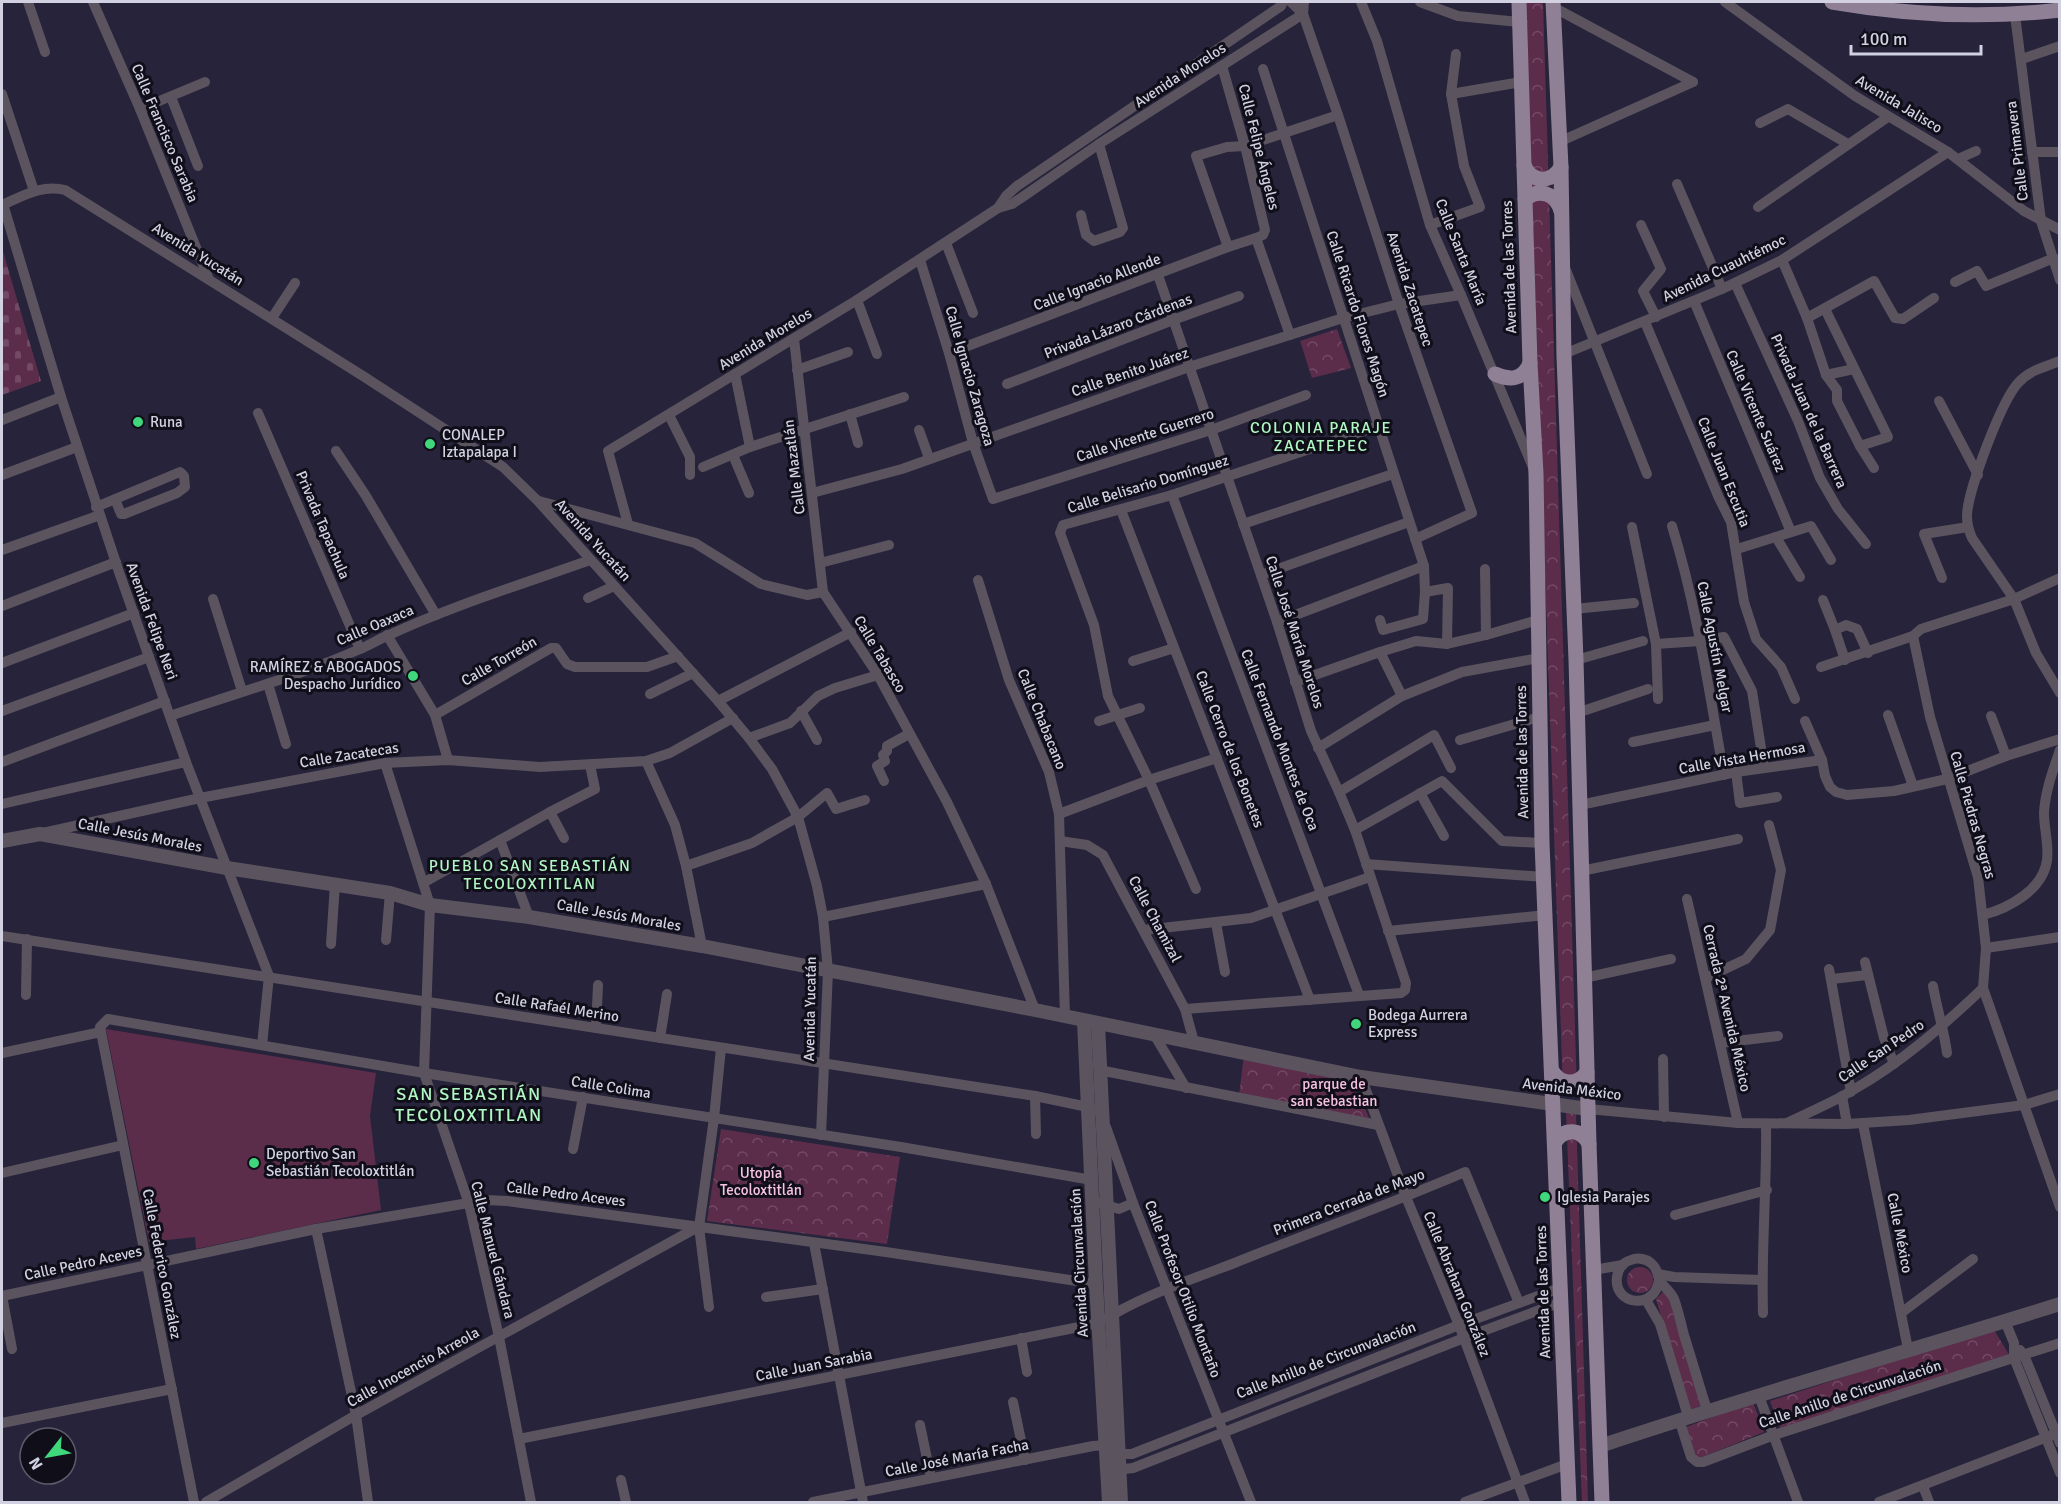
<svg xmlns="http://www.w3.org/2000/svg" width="2061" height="1504" viewBox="0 0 2061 1504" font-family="Signika,sans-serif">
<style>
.cemetery{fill:url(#cemetery-stones)}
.park{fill:url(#park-crowns)}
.pitch{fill:#5c2d4b}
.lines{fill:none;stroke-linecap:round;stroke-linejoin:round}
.minor{stroke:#5b545f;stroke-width:10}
.tertiary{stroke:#5b545f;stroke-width:14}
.primary{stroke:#8f8096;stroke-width:15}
.poi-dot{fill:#40d77c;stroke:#0f0e19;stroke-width:2}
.labels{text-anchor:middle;stroke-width:6;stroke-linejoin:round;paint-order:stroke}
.street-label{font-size:15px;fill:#d2d1e2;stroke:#0f0e19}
.poi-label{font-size:15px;fill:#d2d1e2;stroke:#0f0e19;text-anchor:start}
.park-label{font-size:15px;fill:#f7c1e1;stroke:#0f0e19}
.neighbourhood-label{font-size:16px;letter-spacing:1.5px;fill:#b0f7c3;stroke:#0f0e19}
.quarter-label{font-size:18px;letter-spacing:1.5px;fill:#b0f7c3;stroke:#0f0e19}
</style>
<defs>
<pattern id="cemetery-stones" width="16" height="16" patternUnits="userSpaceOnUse" patternTransform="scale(1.5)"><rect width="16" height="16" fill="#5c2d4b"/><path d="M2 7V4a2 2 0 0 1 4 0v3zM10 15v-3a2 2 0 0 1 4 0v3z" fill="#724a65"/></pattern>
<pattern id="park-crowns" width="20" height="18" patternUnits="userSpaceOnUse" patternTransform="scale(1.5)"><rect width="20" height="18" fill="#5c2d4b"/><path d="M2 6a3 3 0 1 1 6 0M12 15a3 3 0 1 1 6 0" fill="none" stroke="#724a65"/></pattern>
</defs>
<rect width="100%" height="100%" fill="#26233b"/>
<polygon class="cemetery" points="2,248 41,381 2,395"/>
<g class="park">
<polygon points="1525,2 1543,2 1577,1092 1563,1092"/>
<polygon points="1337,329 1351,368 1312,378 1300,341"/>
<polygon points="1244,1054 1350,1074 1370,1120 1239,1096"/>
<polygon points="1566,1113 1576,1113 1588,1502 1582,1502"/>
<polygon points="721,1129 900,1157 887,1244 707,1221"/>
<circle cx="1640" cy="1280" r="13"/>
<polygon points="1666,1289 1701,1406 1689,1410 1656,1299"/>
<polygon points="1993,1328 2011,1358 1780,1428 1770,1401"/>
<polygon points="1753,1402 1764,1432 1697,1459 1686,1427"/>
</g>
<polygon class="pitch" points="106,1029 376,1073 370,1116 381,1210 196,1249 195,1237 149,1242"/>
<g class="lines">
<g class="minor">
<polyline points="28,2 45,52"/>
<polyline points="93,2 140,109 208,277"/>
<polyline points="1291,2 1303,14 1338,115 1399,304 1472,513 1415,539"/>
<polyline points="1361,2 1377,41 1430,225 1461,295 1532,465"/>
<polyline points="1420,2 1458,16 1519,22"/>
<polyline points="1725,2 1855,96 1948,152 2024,211 2060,230"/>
<polyline points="1553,7 1693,82"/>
<polyline points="2015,15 2041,221 2060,280"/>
<polyline points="2022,59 2060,46"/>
<polyline points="1222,66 1245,146 1265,230 1263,235 1256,238 1290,335"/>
<polyline points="1263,69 1424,566 1425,592 1423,619 1383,630 1380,620"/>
<polyline points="2,94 34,191"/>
<polyline points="1451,94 1521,82"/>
<polyline points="171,97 198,166"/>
<polyline points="140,109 205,82"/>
<polyline points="1760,123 1788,109 1848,144"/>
<polyline points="1559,142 1693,82"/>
<polyline points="2032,152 2060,152"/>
<polyline points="1958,159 1976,151"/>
<polyline points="1677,184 1722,289"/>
<polyline points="3,204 61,397 119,572 186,762 269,976 262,1045"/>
<path d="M2 205C23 196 42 184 65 190L363 376 503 467 538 501 718 701 749 738 772 769 798 817 817 886 823 917 828 971 821 1135"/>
<polyline points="1758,207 1888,117"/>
<polyline points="998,208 1006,196 1017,186 1281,6 1283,2"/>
<polyline points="1081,215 1086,235 1094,241 1120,232 1123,228 1099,144"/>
<polyline points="1430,225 1480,207 1464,166 1451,94 1456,54"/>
<polyline points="1641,225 1661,269 1643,291 1656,317"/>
<polyline points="946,243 973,313"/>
<polyline points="1228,247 1196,156 1227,147 1245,146 1338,115"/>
<polyline points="920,260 949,353 973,443 993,499 1211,430 1306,395"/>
<polyline points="1782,260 1807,318 1826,375 1837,390 1837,401 1860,446 1874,468"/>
<polyline points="1566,270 1647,474"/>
<polyline points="1158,275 1277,622 1311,731 1339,792 1355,830 1406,983 1405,990 1401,993 1185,1009"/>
<polyline points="1955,282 1977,271 1986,286 2054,258"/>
<polyline points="1735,283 1798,421 1820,478 1838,509 1866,544"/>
<polyline points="857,300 877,354"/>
<polyline points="1694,301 1791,532"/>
<polyline points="1825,309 1888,437 1860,446"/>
<polyline points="272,318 295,283"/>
<polyline points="1807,318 1874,281 1895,318 1903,319 1934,298"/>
<polyline points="1645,322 1719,498 1731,522 1744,602 1756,639 1781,667 1795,699"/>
<polyline points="794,339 823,592 878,675 947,802 986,884 1035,1010"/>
<polyline points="949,353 1228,247 1256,238"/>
<polyline points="1564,354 1722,289 1782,260 1948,152"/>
<path d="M2060 361C2045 367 2030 370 2019 382 2002 399 1967 492 1967 516 1967 524 1969 531 1972 538L2014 599 2036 653 2060 693"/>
<polyline points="797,370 848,352"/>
<polyline points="735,374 750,447"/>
<polyline points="1826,375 1854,369"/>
<polyline points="1007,384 1173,320 1239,296"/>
<polyline points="1939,401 1978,475"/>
<polyline points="258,413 360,649"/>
<polyline points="850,414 858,443"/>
<polyline points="669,415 690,457 690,475"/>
<polyline points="2,420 61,397"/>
<polyline points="919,430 929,458"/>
<polyline points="336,451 366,496 436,615"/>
<polyline points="733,455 749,493"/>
<polyline points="703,467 750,447 904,397"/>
<polyline points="2,475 77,447"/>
<polyline points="812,493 902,469 1189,367 1343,318 1399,304 1461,295"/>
<polyline points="1172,495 1359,995"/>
<polyline points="539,501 695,543 761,584 807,595 823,592"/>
<polyline points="96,507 180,472 184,476 185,487 177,493 124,514 121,514 115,499"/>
<polyline points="1121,510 1310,1000"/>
<polyline points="628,524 608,451 857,300 998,208 1012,204 1024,196 1099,144 1303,14 1304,2"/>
<polyline points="1243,524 1393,474"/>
<path d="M1672 526C1697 607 1709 691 1724 775"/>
<polyline points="1632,527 1656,644 1658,699"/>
<polyline points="1776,537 1800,577"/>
<polyline points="1737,549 1811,526 1831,560"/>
<polyline points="2,550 100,515"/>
<polyline points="820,563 889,545"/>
<polyline points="1485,569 1486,635"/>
<polyline points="1261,575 1409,522"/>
<polyline points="1942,578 1924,534 1968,527"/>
<polyline points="978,580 1009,680 1049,772 1059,814 1065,1017"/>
<polyline points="1425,592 1448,588 1447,644"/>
<polyline points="588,598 614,586"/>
<polyline points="213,599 242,691"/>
<polyline points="1823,600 1835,630 1846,625 1857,629 1868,653"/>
<polyline points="2,606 116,562"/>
<polyline points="1574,609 1634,603"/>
<polyline points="1277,622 1424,566"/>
<polyline points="1835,630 1845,660"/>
<polyline points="387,635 435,715 448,760"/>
<polyline points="1913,636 1930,717 1978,877 1986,948 1983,988 2060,1207"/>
<polyline points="1656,644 1700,641 1724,637 1752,691 1764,767"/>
<polyline points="1380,652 1402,696"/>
<polyline points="1576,660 1643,641"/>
<polyline points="1133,661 1174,648"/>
<polyline points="2,663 134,613"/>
<polyline points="1821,667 1913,636 1921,629 2014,599 2060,578"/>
<polyline points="1295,682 1380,652 1416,641 1447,644 1486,635 1538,620"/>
<polyline points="268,684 286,744"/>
<polyline points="650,694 693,673"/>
<polyline points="718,701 851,632"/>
<polyline points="2,711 149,657"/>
<polyline points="801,711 817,740"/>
<polyline points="1577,713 1648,689"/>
<polyline points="435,715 551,648 556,648 567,664 575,667 647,667 678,656"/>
<polyline points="1888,715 1913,786"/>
<path d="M170 716C233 694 299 676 360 649 370 645 379 639 389 635 454 605 523 584 590 560"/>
<polyline points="1991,716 2006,756"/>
<polyline points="1099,721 1140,708"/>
<polyline points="1805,721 1822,760 1825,776 1830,787 1836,792 1847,795 1894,791 1947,779 2006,756 2060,739"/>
<polyline points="749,738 790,723 818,696 835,688 878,675"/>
<polyline points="1460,740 1539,717"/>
<polyline points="1633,742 1715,725"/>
<polyline points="1318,748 1402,696 1462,672 1539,658"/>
<polyline points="646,761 675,825 686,866 702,946"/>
<polyline points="2,762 165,701"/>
<polyline points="385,763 430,905 424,1073 469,1204 499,1337 531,1502"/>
<polyline points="1736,772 1740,803 1777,797"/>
<polyline points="884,781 877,766 885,761 883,755 887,751 887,746 909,734"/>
<polyline points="1339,792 1434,735 1451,768"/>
<polyline points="1420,793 1444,836"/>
<polyline points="2,804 186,762"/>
<polyline points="1580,805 1736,772 1822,760"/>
<polyline points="550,812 564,838"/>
<polyline points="1059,814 1149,780 1217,758"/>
<polyline points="1355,830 1442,781 1502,841 1542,843"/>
<polyline points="43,833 200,798 385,763 448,760 540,767 646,761 670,753 733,718"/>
<polyline points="500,840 529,917"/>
<polyline points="1060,841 1087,845 1103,855 1185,1009 1194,1042"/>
<polyline points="1366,864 1544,877"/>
<polyline points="686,866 752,843 798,817 827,793 836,809 865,800"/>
<polyline points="1581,871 1738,839"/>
<polyline points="423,883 550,812 595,789 590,765"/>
<polyline points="1196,889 1149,780 1108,696 1094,625 1060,533 1063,525 1172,495 1378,426"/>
<polyline points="1687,899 1738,1123"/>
<path d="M1983 915C2009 908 2043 890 2047 860 2049 845 2044 828 2044 813 2045 792 2053 770 2060 750"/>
<polyline points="823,917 986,884"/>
<polyline points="1216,923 1225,972"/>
<polyline points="1144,930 1251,918 1370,877"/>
<polyline points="1388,931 1546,915"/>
<polyline points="2,936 1035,1096 1088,1107 1093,1111"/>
<polyline points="386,940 390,893"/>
<polyline points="331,944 335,884"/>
<polyline points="1986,948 2060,937"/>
<polyline points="1865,962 1884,1038 1894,1064"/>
<polyline points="1829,969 1851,1092"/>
<polyline points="1584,978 1671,959"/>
<polyline points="1706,978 1746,959 1770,930 1781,870 1769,825"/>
<polyline points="1832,979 1867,975"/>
<path d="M1933 986C1937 1009 1944 1030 1947 1053"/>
<polyline points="26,995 27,939"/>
<polyline points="596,1028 598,985"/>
<polyline points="1155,1036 1186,1088"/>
<polyline points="660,1038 667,994"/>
<polyline points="1720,1043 1778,1036"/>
<polyline points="2,1053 101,1032"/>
<polyline points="1663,1059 1664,1117"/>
<polyline points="1099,1070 1378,1125"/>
<polyline points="1361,1077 1406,1197 1459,1325 1525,1502"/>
<polyline points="1035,1096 1036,1134"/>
<polyline points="1842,1096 1847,1124"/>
<polyline points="1588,1109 1738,1123 1847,1124 1909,1120 2024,1105 2060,1094"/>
<path d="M1787 1123C1809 1112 1832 1103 1853 1090 1902 1062 1943 1026 1983 988"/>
<polyline points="1863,1124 1908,1349"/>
<polyline points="1106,1127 1133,1203 1251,1502"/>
<polyline points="573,1149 583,1097"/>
<polyline points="2,1173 123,1145"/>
<polyline points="1093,1201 1119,1209 1133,1203"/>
<polyline points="1675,1215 1767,1190"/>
<polyline points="316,1229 356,1415 368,1502"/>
<polyline points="814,1243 863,1502"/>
<polyline points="1593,1270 1623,1265"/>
<polyline points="1658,1274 1674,1277 1762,1280"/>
<path d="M1659 1280C1655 1311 1613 1305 1617 1277 1618 1269 1623 1262 1631 1260 1638 1257 1647 1259 1652 1264 1658 1269 1657 1275 1660 1281 1664 1287 1671 1292 1674 1299 1678 1310 1681 1323 1684 1335 1692 1360 1699 1385 1707 1410"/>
<polyline points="2,1296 316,1229 486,1200 507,1201 886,1252 1096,1284"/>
<polyline points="2,1296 12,1349"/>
<polyline points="766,1297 823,1289"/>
<polyline points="1646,1300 1660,1324 1688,1416"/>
<polyline points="709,1307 699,1227 714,1118 721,1048"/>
<path d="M1763 1313C1761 1250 1767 1187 1766 1124"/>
<polyline points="1901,1313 1973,1259"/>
<polyline points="2005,1321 2014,1343 2014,1358 2060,1473"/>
<polyline points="1021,1338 1027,1372"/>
<polyline points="2020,1350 2024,1355 2060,1443"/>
<polyline points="1759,1396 1798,1502"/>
<polyline points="1013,1402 1025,1460"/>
<polyline points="1679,1419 1691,1457 1697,1462 1703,1462 1774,1435 2060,1343"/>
<polyline points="2,1423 172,1389"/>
<polyline points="920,1425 931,1478"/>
<path d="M519 1439 1099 1323C1139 1297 1187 1281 1232 1264 1309 1233 1388 1205 1465 1172L1519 1303"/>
<polyline points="1115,1465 1124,1469 1133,1468 1464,1338 1561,1302"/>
<polyline points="621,1480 626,1502"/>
<polyline points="1923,1486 1929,1502"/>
<polyline points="194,1502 100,1027 108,1019 424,1073 901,1147 1092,1180"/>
<polyline points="206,1502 356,1415 698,1227"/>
<polyline points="813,1502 1093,1446 1106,1445 1119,1454 1132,1454 1459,1325 1560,1288"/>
<polyline points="1465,1502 1567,1464"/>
<polyline points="1879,1502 2060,1432"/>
</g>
<g class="tertiary">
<polyline points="2,841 40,834 227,868 390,893 430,905 529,917 702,946 1035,1010 1361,1077 1588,1109"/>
<polyline points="1084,1021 1096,1284 1109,1502"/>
<polyline points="1098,1024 1121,1502"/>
<path d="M1600 1446C1752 1395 1907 1352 2060 1304"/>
</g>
<g class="primary">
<polyline points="1519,2 1530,363 1536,474 1542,843 1569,1502"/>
<polyline points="1553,2 1561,167 1564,357 1576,660 1589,1144 1602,1502"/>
<path d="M1832 2C1907 15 1983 19 2060 10"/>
<path d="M1524 165C1531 183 1551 184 1561 167"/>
<path d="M1525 199C1539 188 1556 193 1561 211"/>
<path d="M1495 374C1509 380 1523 381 1530 363"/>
<path d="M1552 1071C1561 1085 1577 1086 1587 1072"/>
<path d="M1555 1142C1564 1128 1581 1128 1589 1144"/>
</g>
</g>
<g class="poi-dot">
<circle cx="138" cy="422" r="6"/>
<circle cx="430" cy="444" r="6"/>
<circle cx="413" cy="676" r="6"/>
<circle cx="1356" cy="1024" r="6"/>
<circle cx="254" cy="1163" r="6"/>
<circle cx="1545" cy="1197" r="6"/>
</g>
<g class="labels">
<g class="street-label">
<text transform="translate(1180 75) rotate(-33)" y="5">Avenida Morelos</text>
<text transform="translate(1899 104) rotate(31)" y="5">Avenida Jalisco</text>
<text transform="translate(165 133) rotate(67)" y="5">Calle Francisco Sarabia</text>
<text transform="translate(1259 147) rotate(76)" y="5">Calle Felipe Ángeles</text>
<text transform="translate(2017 151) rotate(-97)" y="5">Calle Primavera</text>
<text transform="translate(1461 252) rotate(68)" y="5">Calle Santa María</text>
<text transform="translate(198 254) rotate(32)" y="5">Avenida Yucatán</text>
<text transform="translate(1509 267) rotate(-92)" y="5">Avenida de las Torres</text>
<text transform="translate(1724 268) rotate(-26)" y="5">Avenida Cuauhtémoc</text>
<text transform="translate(1097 282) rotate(-21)" y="5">Calle Ignacio Allende</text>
<text transform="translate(1410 289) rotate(72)" y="5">Avenida Zacatepec</text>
<text transform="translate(1358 314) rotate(72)" y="5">Calle Ricardo Flores Magón</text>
<text transform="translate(1118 326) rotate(-21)" y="5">Privada Lázaro Cárdenas</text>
<text transform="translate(765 339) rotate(-31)" y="5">Avenida Morelos</text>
<text transform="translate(1130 372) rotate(-19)" y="5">Calle Benito Juárez</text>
<text transform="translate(970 376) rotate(74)" y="5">Calle Ignacio Zaragoza</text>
<text transform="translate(1756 411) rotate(67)" y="5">Calle Vicente Suárez</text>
<text transform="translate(1809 411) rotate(66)" y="5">Privada Juan de la Barrera</text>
<text transform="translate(1145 435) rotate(-18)" y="5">Calle Vicente Guerrero</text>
<text transform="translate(794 467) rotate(-97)" y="5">Calle Mazatlán</text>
<text transform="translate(1724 472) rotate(68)" y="5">Calle Juan Escutia</text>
<text transform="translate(1148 484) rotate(-17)" y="5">Calle Belisario Domínguez</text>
<text transform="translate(323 525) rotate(67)" y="5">Privada Tapachula</text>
<text transform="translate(593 540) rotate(48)" y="5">Avenida Yucatán</text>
<text transform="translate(152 621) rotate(70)" y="5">Avenida Felipe Neri</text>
<text transform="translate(375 625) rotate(-23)" y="5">Calle Oaxaca</text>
<text transform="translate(1295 632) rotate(72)" y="5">Calle José María Morelos</text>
<text transform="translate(1715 647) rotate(79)" y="5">Calle Agustín Melgar</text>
<text transform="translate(880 654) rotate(59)" y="5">Calle Tabasco</text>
<text transform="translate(499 661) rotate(-30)" y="5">Calle Torreón</text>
<text transform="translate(1042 719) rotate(68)" y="5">Calle Chabacano</text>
<text transform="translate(1280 740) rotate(69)" y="5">Calle Fernando Montes de Oca</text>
<text transform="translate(1230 749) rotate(69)" y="5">Calle Cerro de los Bonetes</text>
<text transform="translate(1522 752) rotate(-91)" y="5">Avenida de las Torres</text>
<text transform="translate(349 755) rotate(-9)" y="5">Calle Zacatecas</text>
<text transform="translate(1742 758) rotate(-10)" y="5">Calle Vista Hermosa</text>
<text transform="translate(1973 815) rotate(74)" y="5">Calle Piedras Negras</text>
<text transform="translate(140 835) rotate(11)" y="5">Calle Jesús Morales</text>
<text transform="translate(619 915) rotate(10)" y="5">Calle Jesús Morales</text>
<text transform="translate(1155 919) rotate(62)" y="5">Calle Chamizal</text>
<text transform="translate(557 1007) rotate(9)" y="5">Calle Rafaél Merino</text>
<text transform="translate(1727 1008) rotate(77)" y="5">Cerrada 2ª Avenida México</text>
<text transform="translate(810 1009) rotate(-89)" y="5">Avenida Yucatán</text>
<text transform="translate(1881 1051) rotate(-34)" y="5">Calle San Pedro</text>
<text transform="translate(611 1087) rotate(9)" y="5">Calle Colima</text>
<text transform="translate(1572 1089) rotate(7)" y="5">Avenida México</text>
<text transform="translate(566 1194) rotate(7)" y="5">Calle Pedro Aceves</text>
<text transform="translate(1349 1202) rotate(-21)" y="5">Primera Cerrada de Mayo</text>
<text transform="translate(1900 1233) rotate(79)" y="5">Calle México</text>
<text transform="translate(493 1250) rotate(76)" y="5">Calle Manuel Gándara</text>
<text transform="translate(83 1263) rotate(-12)" y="5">Calle Pedro Aceves</text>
<text transform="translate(1079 1263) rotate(-93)" y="5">Avenida Circunvalación</text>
<text transform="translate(162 1264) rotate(79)" y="5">Calle Federico González</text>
<text transform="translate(1457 1284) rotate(68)" y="5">Calle Abraham González</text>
<text transform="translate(1183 1289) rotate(69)" y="5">Calle Profesor Otilio Montaño</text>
<text transform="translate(1543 1292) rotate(-92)" y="5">Avenida de las Torres</text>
<text transform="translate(1326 1360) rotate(-21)" y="5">Calle Anillo de Circunvalación</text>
<text transform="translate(814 1365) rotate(-11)" y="5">Calle Juan Sarabia</text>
<text transform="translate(413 1367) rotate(-29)" y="5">Calle Inocencio Arreola</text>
<text transform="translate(1850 1394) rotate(-18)" y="5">Calle Anillo de Circunvalación</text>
<text transform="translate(957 1458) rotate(-11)" y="5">Calle José María Facha</text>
</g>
<g class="poi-label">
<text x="150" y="427">Runa</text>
<text x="442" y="440">CONALEP<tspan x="442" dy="17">Iztapalapa I</tspan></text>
<text x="401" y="672" text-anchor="end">RAMÍREZ &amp; ABOGADOS<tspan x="401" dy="17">Despacho Jurídico</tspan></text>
<text x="1368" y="1020">Bodega Aurrera<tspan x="1368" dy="17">Express</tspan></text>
<text x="266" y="1159">Deportivo San<tspan x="266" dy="17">Sebastián Tecoloxtitlán</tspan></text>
<text x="1557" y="1202">Iglesia Parajes</text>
</g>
<g class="park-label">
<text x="1334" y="1089">parque de<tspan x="1334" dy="17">san sebastian</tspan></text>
<text x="761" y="1178">Utopía<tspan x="761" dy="17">Tecoloxtitlán</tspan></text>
</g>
<g class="neighbourhood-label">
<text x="1321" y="433">COLONIA PARAJE<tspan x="1321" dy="18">ZACATEPEC</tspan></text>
<text x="530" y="871">PUEBLO SAN SEBASTIÁN<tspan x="530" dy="18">TECOLOXTITLAN</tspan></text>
</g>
<g class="quarter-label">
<text x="469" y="1100">SAN SEBASTIÁN<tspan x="469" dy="21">TECOLOXTITLAN</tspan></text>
</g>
</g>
<rect width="2061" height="1504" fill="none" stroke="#d2d1e2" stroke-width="6"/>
<g transform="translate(48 1456) rotate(239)"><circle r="28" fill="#0f0e19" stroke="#5d5c69" stroke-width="1.5"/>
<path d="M0-4.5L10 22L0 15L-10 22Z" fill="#40d77c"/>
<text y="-9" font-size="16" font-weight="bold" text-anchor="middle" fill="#d2d1e2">N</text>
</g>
<path d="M1851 45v9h130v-9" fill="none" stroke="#d2d1e2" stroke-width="3"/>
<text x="1860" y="45" font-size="18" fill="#d2d1e2" stroke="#0f0e19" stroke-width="4.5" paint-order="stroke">100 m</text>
</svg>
